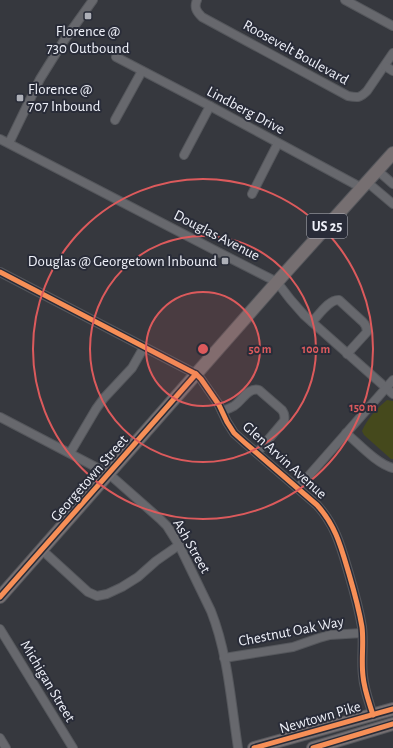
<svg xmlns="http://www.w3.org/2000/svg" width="393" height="748" viewBox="0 0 393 748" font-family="'Alegreya Sans',sans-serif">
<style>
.green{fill:#45491c}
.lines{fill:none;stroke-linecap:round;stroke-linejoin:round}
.minor-casing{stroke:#55575c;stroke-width:10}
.primary-casing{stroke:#55575c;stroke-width:14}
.minor{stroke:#67686d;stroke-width:8}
.primary{stroke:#766f71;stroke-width:12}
.cycleway-casing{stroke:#292c38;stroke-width:8}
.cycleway{stroke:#f78f57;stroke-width:5}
.ring{fill:none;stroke:#dc5a5c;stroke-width:2}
.poi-dot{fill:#aeb0b8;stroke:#292c38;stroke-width:1.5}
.labels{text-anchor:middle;stroke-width:4;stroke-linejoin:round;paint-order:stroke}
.shield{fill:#292c38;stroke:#b4b6bf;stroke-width:1}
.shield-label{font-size:14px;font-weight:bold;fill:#eff1f9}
.poi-label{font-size:15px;fill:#eff1f9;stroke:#292c38}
.street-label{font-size:15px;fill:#eff1f9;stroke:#292c38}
.centre{fill:#dc5a5c;stroke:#292c38;stroke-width:2}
.ring-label{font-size:12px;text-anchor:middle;font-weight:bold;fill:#dc5a5c;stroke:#292c38;stroke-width:4;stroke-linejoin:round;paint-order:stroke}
</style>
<rect width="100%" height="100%" fill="#36383e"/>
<path class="green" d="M387 400 393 401V459H391L364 435 362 431C367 419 377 408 387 400Z"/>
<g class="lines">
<g class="minor-casing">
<g id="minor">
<path d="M197 0C194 7 196 11 202 17L348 96C358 98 360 98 367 91L393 53"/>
<polyline points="345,0 393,26"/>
<polyline points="116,57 210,106 362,188"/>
<polyline points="385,66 393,71"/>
<polyline points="115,120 142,71"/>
<polyline points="0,139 222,254 277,282 290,299 304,315 393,394"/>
<polyline points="9,143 40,79 63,42 93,0"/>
<polyline points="184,155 210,106"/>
<polyline points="377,170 393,184"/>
<polyline points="367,182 393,204"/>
<polyline points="252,194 278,143"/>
<path d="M0 272 196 374 201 379 219 405 227 422 234 433 244 442 317 505C336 526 341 547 349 574 354 591 359 609 362 627 364 643 361 660 363 676 364 689 369 702 373 715"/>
<path d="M312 322C319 315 329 299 339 300L363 322C366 325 367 327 367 332L347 354"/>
<path d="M222 411C226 410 230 408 234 406 242 401 248 387 259 390L282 410C285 414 285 417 284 421L257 453"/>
<path d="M0 417 109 474 160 519 167 526 179 545 211 611C228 654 231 702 238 748"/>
<path d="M346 433C358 443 378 465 393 468"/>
<polyline points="70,453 96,409 104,398 132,368 144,347"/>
<polyline points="298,488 393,380"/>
<polyline points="42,550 88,592 97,596 107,594 122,587 138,577 156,561 179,545"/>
<polyline points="0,629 73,748"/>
<polyline points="224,658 293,647 319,638 330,635 362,633"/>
<polyline points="0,738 6,748"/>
</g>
</g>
<g class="primary-casing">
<g id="primary">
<polyline points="0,597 277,282 393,153"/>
<polyline points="254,748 393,709"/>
<polyline points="313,748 393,724"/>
</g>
</g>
<use href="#minor" class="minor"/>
<use href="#primary" class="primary"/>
<g class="cycleway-casing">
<g id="cycleway">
<path d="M0 272 196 374 201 379 219 405 227 422 234 433 244 442 317 505C336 526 341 547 349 574 354 591 359 609 362 627 364 643 361 660 363 676 364 689 369 702 373 715"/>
<polyline points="0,597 196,374"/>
<polyline points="254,748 393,709"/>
<polyline points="313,748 393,724"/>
</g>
</g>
<use href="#cycleway" class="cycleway"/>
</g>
<circle cx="203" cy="349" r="57" fill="#dc5a5c" fill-opacity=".12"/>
<g class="ring">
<circle cx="203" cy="349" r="57"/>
<circle cx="203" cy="349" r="113"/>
<circle cx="203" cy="349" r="170"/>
</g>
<g class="poi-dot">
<rect x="84" y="12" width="8" height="8" rx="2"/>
<rect x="16" y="94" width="8" height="8" rx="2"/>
<rect x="221" y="257" width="8" height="8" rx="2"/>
</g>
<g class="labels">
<rect class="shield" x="307" y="214" width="40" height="24" rx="3"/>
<g class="shield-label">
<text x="327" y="231">US 25</text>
</g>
<g class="poi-label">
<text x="88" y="36">Florence @<tspan x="88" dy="17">730 Outbound</tspan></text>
<text x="28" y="94" text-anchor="start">Florence @<tspan x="28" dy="17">707 Inbound</tspan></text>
<text x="217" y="266" text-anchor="end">Douglas @ Georgetown Inbound</text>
</g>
<g class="street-label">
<text transform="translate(296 52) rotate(29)" y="5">Roosevelt Boulevard</text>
<text transform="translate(246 110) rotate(28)" y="5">Lindberg Drive</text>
<text transform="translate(217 235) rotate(27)" y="5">Douglas Avenue</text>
<text transform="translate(285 460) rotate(42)" y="5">Glen Arvin Avenue</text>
<text transform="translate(89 478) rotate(-49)" y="5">Georgetown Street</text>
<text transform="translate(192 546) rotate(60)" y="5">Ash Street</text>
<text transform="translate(291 631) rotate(-11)" y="5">Chestnut Oak Way</text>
<text transform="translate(48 681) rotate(59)" y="5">Michigan Street</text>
<text transform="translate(320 717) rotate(-16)" y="5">Newtown Pike</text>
</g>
</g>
<circle cx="203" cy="349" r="6" class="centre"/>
<g class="ring-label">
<text x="260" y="353">50 m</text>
<text x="316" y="353">100 m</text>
<text x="363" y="411">150 m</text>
</g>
</svg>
